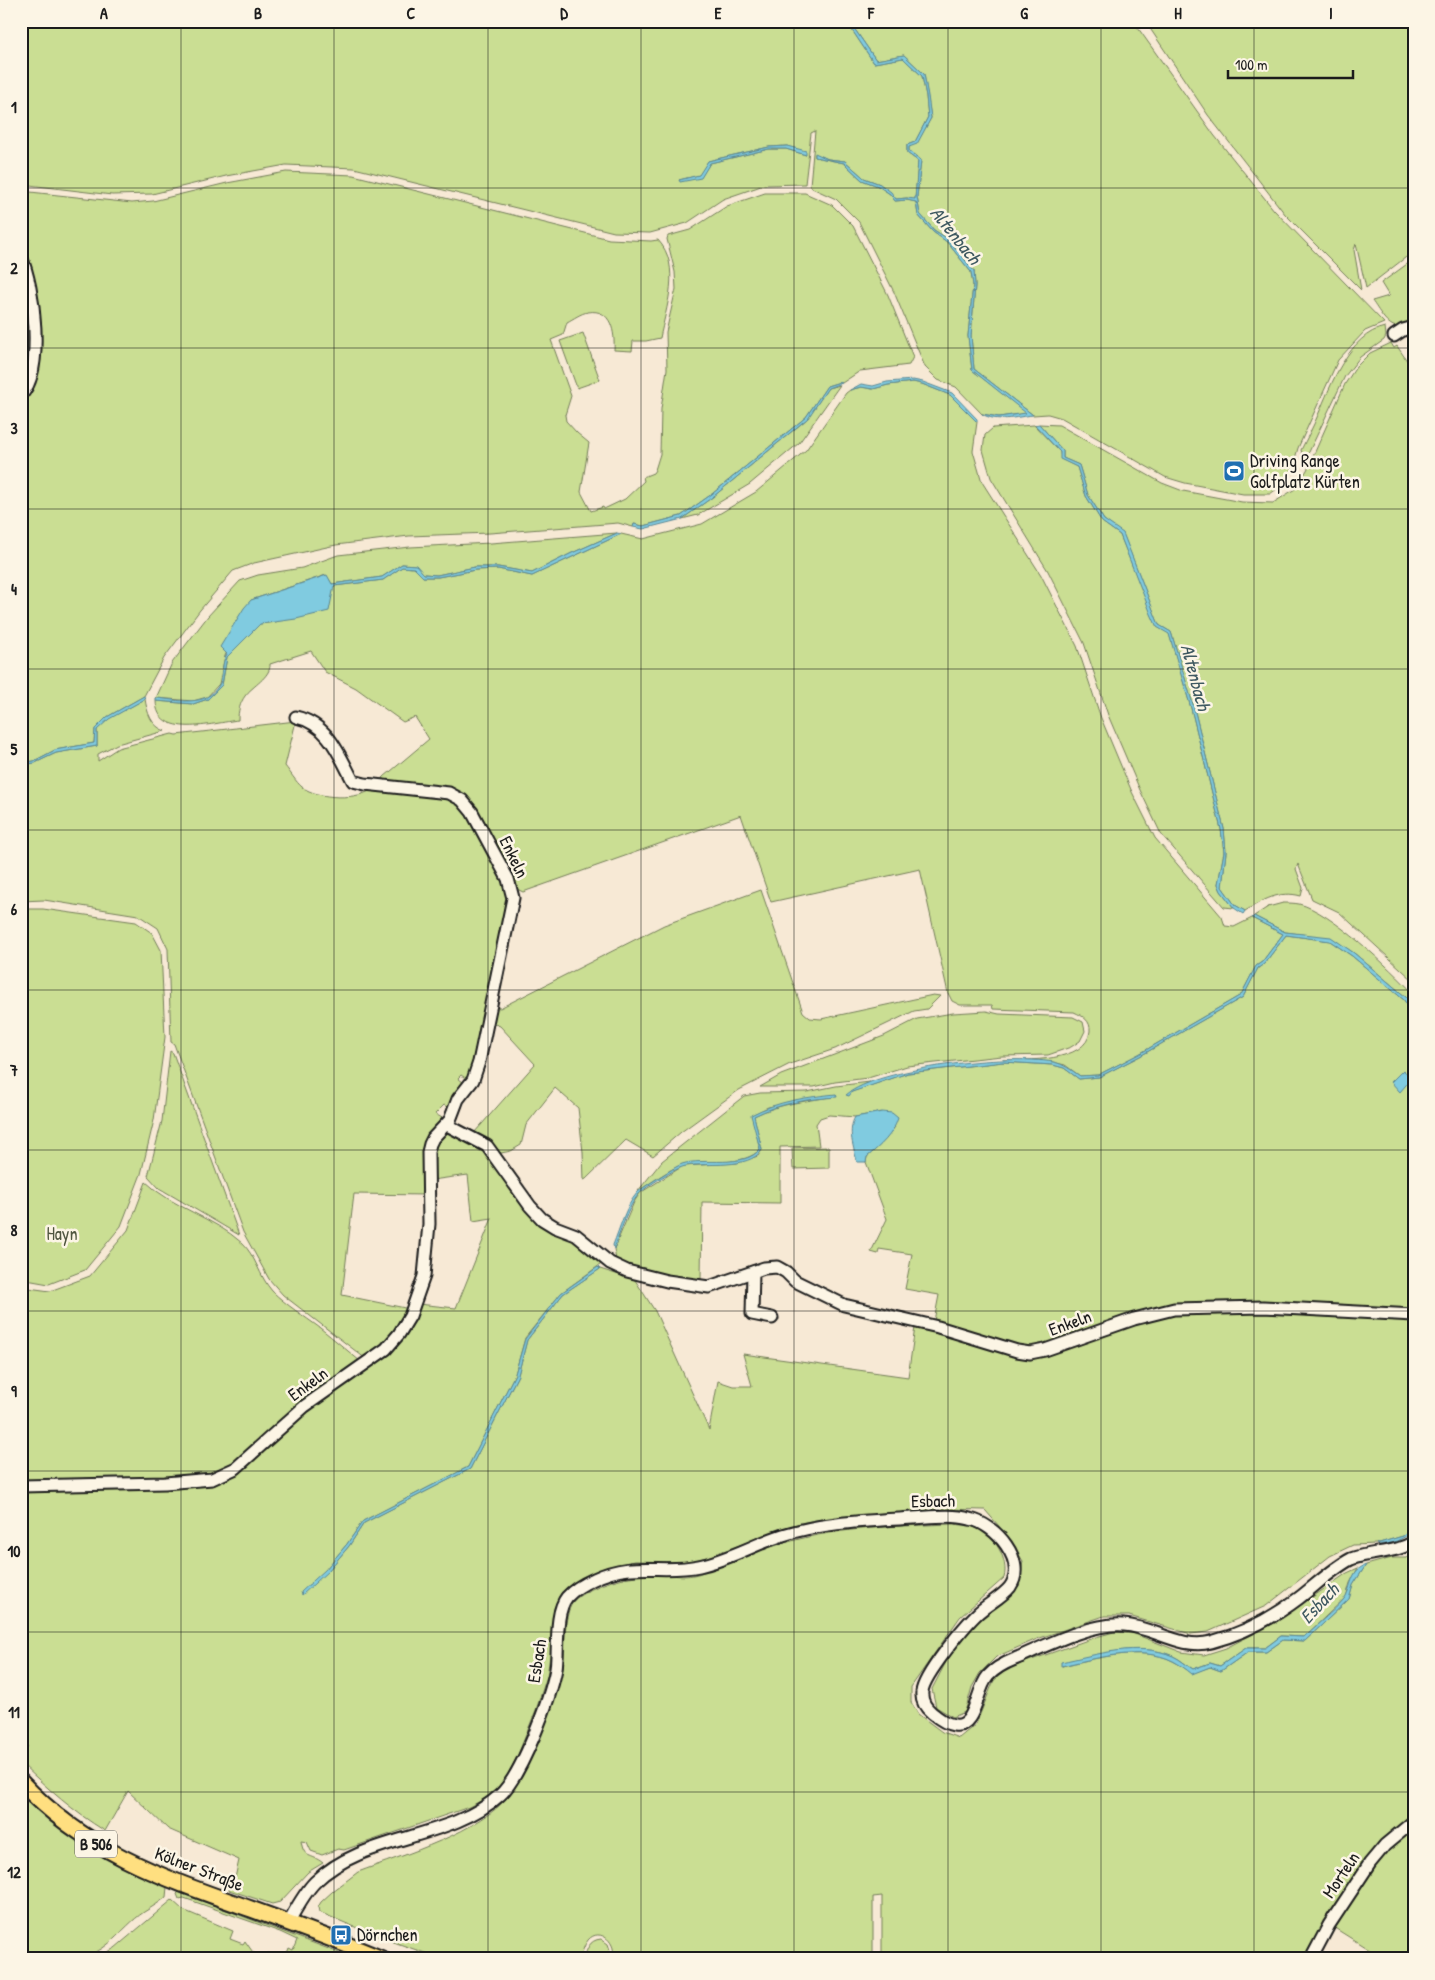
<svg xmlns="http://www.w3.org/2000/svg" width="1435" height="1980" viewBox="0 0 1435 1980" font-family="'Patrick Hand',sans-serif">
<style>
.green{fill:#cade93;stroke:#737d58;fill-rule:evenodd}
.water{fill:#80cbe0;stroke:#588592}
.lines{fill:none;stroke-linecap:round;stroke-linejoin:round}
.minor-casing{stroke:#1c1c1c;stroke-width:15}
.major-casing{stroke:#1c1c1c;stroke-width:19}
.minor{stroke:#fcf5e5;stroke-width:11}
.major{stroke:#ffdf80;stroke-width:15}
.grid{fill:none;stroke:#1c1c1c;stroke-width:1;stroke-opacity:0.55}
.labels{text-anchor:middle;stroke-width:5;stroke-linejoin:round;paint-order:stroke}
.shield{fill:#fcf5e5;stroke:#5f5d58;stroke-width:1}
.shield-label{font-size:16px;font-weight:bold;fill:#1c1c1c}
.poi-label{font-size:18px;fill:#1c1c1c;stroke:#fcf5e5;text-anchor:start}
.street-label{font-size:18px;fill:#1c1c1c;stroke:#fcf5e5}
.park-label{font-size:18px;fill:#505640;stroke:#fcf5e5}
.water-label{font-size:19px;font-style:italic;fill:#3f5961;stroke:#fcf5e5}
.neatline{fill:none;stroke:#1c1c1c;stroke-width:2}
.grid-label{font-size:16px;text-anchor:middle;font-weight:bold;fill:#1c1c1c}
</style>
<rect width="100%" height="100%" fill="#f7e9d5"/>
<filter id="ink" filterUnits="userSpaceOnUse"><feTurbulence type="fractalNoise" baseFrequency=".02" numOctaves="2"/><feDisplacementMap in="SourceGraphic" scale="10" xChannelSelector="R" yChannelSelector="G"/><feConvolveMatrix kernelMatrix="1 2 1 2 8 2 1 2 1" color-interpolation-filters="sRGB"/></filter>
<g filter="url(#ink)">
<g class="green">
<path d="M21 21H846L874 63 903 58 922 76 926 96 928 117 915 142 907 145V153L918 161 915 200 907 198 896 199 880 184 864 178 845 161 828 159 815 154V157L844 163 862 180 878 186 890 194 895 201 907 200 916 202 918 215 933 232 947 242 971 272 973 285 968 336 972 370 1027 413 999 417 982 414 956 387 938 380 925 367 894 292 859 222 836 199 812 188 810 185 815 131 811 133 805 184 764 185 723 199 687 223 650 233 614 232 354 168 286 165 226 176 152 194 112 195 21 184ZM787 146 806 155 786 149H769L710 163 701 177 679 180 700 175 708 161 769 147Z"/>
<polygon points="849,21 1133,21 1214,135 1274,210 1384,323 1365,331 1338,360 1298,448 1289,480 1270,494 1243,494 1185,483 1165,477 1062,418 1048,414 1033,415 974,369 971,336 975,285 974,271 948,239 934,230 920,214 917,197 921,160 909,151 909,146 917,143 931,118 924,74 904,55 876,60"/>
<polygon points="1145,21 1414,21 1414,251 1366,288 1356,244 1354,250 1361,290 1285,214 1208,115"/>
<path d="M286 172 353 175 609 239 651 241 658 240C682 266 666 308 660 338L646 341H633L632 351 614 350C615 333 612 308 588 312 581 313 573 319 567 322L563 335 551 340 571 396 565 415 566 421 577 433 589 443 581 492 591 511 603 507 604 509 625 499 644 481 643 477 653 473 655 470 660 454 661 409 667 369 666 332 676 289 675 272 667 239 668 236 690 230 727 206 765 193H805L832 205 853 226 888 295 913 357 909 365 860 371 842 383 840 382 827 386 806 417 712 494 681 516 643 526 634 524 633 527 618 523 490 533 409 536 336 545 254 563 233 571 200 610 164 658 144 696 107 717 95 729 94 743 55 750 34 761 21 763V589L24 587 21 574V399L33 384 26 257 21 248V191L132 203 153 201 227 183Z"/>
<path d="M1414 259V323C1409 325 1403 328 1398 327 1387 327 1378 309 1372 301L1389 296 1381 283Z"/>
<path d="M21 274C33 309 31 345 24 380L21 384Z"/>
<path d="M1385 327 1386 336 1384 340 1360 357 1345 376 1309 452 1305 456H1303L1301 450C1307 438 1313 427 1318 415 1331 385 1349 334 1385 327Z"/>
<polygon points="583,333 600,380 577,388 560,341"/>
<path d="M1391 343 1394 348 1397 346 1414 371V981L1339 912 1312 899 1298 864 1296 869 1303 888 1301 896C1279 890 1263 900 1245 911L1235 905 1222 887 1226 852 1224 829 1194 708 1171 632 1159 625 1123 534 1104 520 1088 495 1079 465 1063 458V451L1039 424 1059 425 1162 483 1183 491 1242 502 1273 503 1295 489 1307 470 1345 384 1356 367 1370 353Z"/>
<path d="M913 382 922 384 950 395 977 422 973 451 982 482 1041 575 1077 646 1101 718 1132 792 1155 838 1222 917 1225 926 1234 927 1252 918 1283 934 1262 962 1256 966 1241 995 1139 1054 1098 1075 1080 1076 1065 1065 1053 1062 1003 1060C1025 1060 1087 1063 1090 1031 1091 1021 1083 1016 1074 1012L993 1009 992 1005H960L952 1001 948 993 920 869 771 902 741 815 523 892 515 888 465 796 378 782 429 739 415 717 403 722 356 688 325 672 311 651 270 664C271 677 252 686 245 696 240 703 238 711 238 720 213 723 157 740 156 701L193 704 208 699 222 685 227 657 260 624 276 622 334 586 383 580 402 567 414 568 423 577H438L475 570 498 569 532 576 621 534 643 539 702 524 756 492 806 450 846 393 850 390 861 387 873 389 888 385Z"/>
<polygon points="840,385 799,443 750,484 698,515 682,519 714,496 807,419 828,388"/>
<polygon points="1034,425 1060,452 1061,459 1077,467 1086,496 1102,522 1120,535 1157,627 1169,633 1191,708 1221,829 1224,852 1218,884 1221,891 1234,908 1224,907 1161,834 1140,790 1108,715 1084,643 1048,571 991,478 983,450 985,435 993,428"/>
<polygon points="617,533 572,553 532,573 498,567 475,567 437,575 424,574 415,565 402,564 382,577 332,584 326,575 251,600 225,656 219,684 207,697 193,701 156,698 172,663 208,616 240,581 258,575 302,568 338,555 410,547 491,543"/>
<path d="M145 699C147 712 151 726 165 731L117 744 98 754V761L118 748 172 734 176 735 296 721 285 766C290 772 296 782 302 787 318 799 358 801 374 788L448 797 459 803 468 815 504 881 508 895 475 1061 467 1079 461 1075 458 1078 464 1083 453 1096 450 1109 444 1105 435 1114 446 1120 437 1128 427 1195 354 1194 342 1295 410 1309 391 1340 366 1359 283 1295 269 1279 243 1232 174 1044 171 1042 168 949 158 928 138 915 44 900 21 901V765L35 763 56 753 97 746V730L108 719Z"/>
<polygon points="761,890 803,1012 810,1018 821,1019 933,995 940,996 927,1009 914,1011 835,1049 790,1064 739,1090 681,1132 653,1156 626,1140 586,1179 584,1180 583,1152 578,1108 555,1088 526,1125 521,1145 511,1151 501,1153 474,1133 535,1064 500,1026 495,1024 491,1027 495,1007 500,1008 664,925"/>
<path d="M1283 903C1288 903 1294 903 1299 904 1330 911 1391 969 1414 994V1008L1407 998 1354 953 1331 938 1285 932 1254 916 1268 907Z"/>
<polygon points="21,909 43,909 136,922 152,933 161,950 165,1037 154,1120 141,1174 121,1226 85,1270 49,1284 21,1279"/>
<path d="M1286 935 1330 941 1352 956 1404 1000 1414 1015V1087L1409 1091V1098L1414 1103V1310L1370 1307 1132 1315 1035 1347 1015 1345 934 1321 939 1295 905 1289 912 1254 879 1249 878 1254 871 1252 887 1219 866 1162 867 1157 881 1144 895 1127 878 1113 855 1117 829 1115 820 1118 816 1124 819 1146 780 1147V1203L702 1202 701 1280C675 1279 638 1273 616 1260L614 1249 634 1202 640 1193 683 1166 737 1163 758 1156 762 1150 754 1116C780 1103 808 1101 837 1096L836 1095 768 1107 752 1115 760 1149C747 1166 705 1161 685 1164 675 1165 649 1184 638 1191L662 1161 744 1096 760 1093 807 1092 836 1086 870 1082 851 1092 848 1096 851 1092 908 1073 1003 1062 1053 1065 1064 1068 1079 1079 1099 1077 1140 1056 1243 997 1258 968 1264 964Z"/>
<polygon points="986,1011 999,1014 1073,1017 1083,1022 1085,1031 1080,1041 1071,1047 1048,1055 1002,1056 907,1066 868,1078 835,1082 814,1087 760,1087 781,1075 884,1036 917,1019 953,1013"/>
<polygon points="170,1051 173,1053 239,1235 159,1188 148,1176 162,1121"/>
<path d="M449 1131 481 1146 530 1214 574 1239 604 1262 561 1293 525 1338 515 1374 468 1467 363 1521 347 1544 326 1569 328 1571 349 1546 364 1523 470 1469 518 1375 527 1340 563 1294 600 1269 635 1280 655 1311 709 1430 718 1381 733 1386H752L743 1354 908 1377 915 1327 1012 1356 1031 1360 1163 1315 1253 1311 1414 1320V1527L1403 1536 1376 1544 1353 1545 1330 1556 1266 1606 1208 1632 1191 1634 1129 1616H1104L1037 1639 996 1657 980 1673 972 1687 965 1712 953 1717 936 1707 932 1689 947 1660 972 1627 1019 1586 1023 1561 1005 1533 985 1510 942 1509 822 1519 800 1523 707 1557 683 1562 635 1561 604 1568 575 1582 561 1593 554 1608 551 1649 547 1676 536 1710 517 1757 506 1778 490 1796 469 1807 344 1850 338 1849 322 1855 311 1851 307 1842 301 1841C304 1860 311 1853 323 1863L308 1872 280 1902 272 1904 229 1890 235 1878 239 1860 168 1829 128 1791 105 1831C74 1812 48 1789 21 1763V1754L28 1746 21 1739V1492L195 1487 217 1483 238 1473 308 1410 388 1355 418 1304 456 1308 492 1218 473 1221 468 1175 432 1180V1147L444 1133Z"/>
<polygon points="829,1147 829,1168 793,1169 792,1148"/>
<path d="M146 1182C173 1208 213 1217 242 1243 256 1256 259 1276 272 1291 286 1305 304 1316 320 1328 334 1339 348 1351 361 1362L300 1402 233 1463 208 1475 164 1479 21 1480V1287L50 1291 90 1276 128 1230Z"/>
<path d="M953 1524C960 1525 970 1525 976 1528 995 1535 1009 1560 1004 1578L960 1617 911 1687V1702L918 1714 942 1732 959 1738 976 1724 994 1680 1009 1668 1096 1637 1114 1632 1132 1633 1181 1652 1204 1655 1226 1648 1278 1621 1347 1573 1358 1568 1350 1583 1346 1597 1304 1637 1281 1636 1265 1648H1246L1220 1666 1210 1663 1193 1669C1186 1665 1180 1659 1173 1656 1138 1641 1096 1655 1062 1666 1094 1659 1142 1645 1173 1661 1179 1664 1186 1669 1192 1673L1210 1667 1221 1671 1248 1652H1266L1283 1640 1305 1641 1349 1599 1353 1585 1366 1565 1392 1558H1406L1414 1552V1816L1375 1849 1325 1922 1307 1959H882V1896L873 1897V1959H612C619 1944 600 1926 588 1940 584 1945 582 1953 580 1959H442L374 1935 319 1912 318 1907 321 1902 333 1891 358 1872C403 1855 482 1832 511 1793 534 1762 549 1712 561 1675 568 1654 561 1622 572 1603 576 1597 587 1591 594 1588 617 1577 641 1574 666 1575 674 1575 684 1577 693 1575 701 1574 710 1569 718 1566 741 1558 764 1548 788 1542 841 1527 899 1526 953 1524Z"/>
<path d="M21 1794C50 1823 85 1848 121 1866 136 1874 152 1879 167 1887L166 1897C159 1903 152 1907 144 1912 119 1929 110 1953 75 1959 58 1962 38 1959 21 1959Z"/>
<polygon points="1414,1829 1414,1959 1384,1959 1333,1927 1382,1855"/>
<polygon points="179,1892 355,1959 265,1959 268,1953 281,1958 282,1955 286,1956 289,1948 293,1950 297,1940 280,1932 184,1898 179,1899 177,1894"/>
<polygon points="172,1900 183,1910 233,1931 230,1939 243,1944 245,1941 257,1958 260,1959 95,1959 115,1948"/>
<path d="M601 1939 608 1944 610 1950 607 1959H584C587 1949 589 1940 601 1939Z"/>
</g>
<g class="water">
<path d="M846 21H849L876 60 904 55 924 74 928 96 931 118 917 144 909 147V151L921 160 917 197 920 214 934 230 948 239 974 271 975 285 971 336 974 369 1033 415C1016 417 997 423 982 414L999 417 1026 413 972 370 968 336 973 285 971 272 947 242 933 232 918 215 916 202 907 200 895 201 890 194 878 186 862 180 844 163 815 157V153L828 159 845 161 864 178 880 184 891 192 896 199 907 198 915 199 918 161 907 153V145L915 142 928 117 926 96 922 76 903 58 874 63Z"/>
<polygon points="787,146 806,151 806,155 786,149 769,149 710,163 701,178 680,182 679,180 699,175 708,161 769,147"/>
<polygon points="913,380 923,382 952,393 977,419 977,422 950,395 922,384 913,382 888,385 873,389 861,387 850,390 861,384 873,386 887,382"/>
<polygon points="840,382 842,383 828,388 808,418 714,496 682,519 643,529 633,527 634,524 643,526 681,516 712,494 806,417 827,386"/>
<polygon points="1039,424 1063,451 1063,458 1079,465 1088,495 1104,520 1123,533 1159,625 1171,632 1194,708 1224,829 1226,852 1222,887 1235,905 1245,911 1243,914 1234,908 1221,891 1218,884 1224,852 1221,829 1191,708 1169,634 1157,627 1151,614 1120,535 1102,522 1086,496 1077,467 1060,459 1060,452 1035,425"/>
<path d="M617 533 621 534 532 576 498 569 475 570 438 577H423L414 568 402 567 383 580 334 586 329 611 296 619 260 624 227 657 222 685 208 699 193 704 156 701V698C178 700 206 708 219 685 224 676 221 662 227 654L220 647 244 608 251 600 327 575 332 584 382 577 402 564 416 565 424 574 437 575 475 567H498L532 573 572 553Z"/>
<polygon points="144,696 145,699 109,719 97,730 97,746 56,753 35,763 21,765 21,763 34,761 55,750 94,743 95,729 107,717"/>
<path d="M1254 916 1285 932 1331 937 1354 953 1407 998 1414 1008V1015L1404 1000 1352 956 1330 941 1286 935 1264 964 1258 968 1243 997 1140 1056 1099 1077 1079 1079 1064 1068 1053 1065 1003 1062 908 1073 852 1092 849 1096 846 1095C879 1067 1009 1054 1053 1062 1064 1064 1071 1070 1080 1076L1098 1075 1139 1054 1241 995 1256 966 1262 962 1283 934 1252 918Z"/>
<polygon points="1403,1070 1412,1078 1400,1092 1391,1082"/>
<path d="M836 1094 837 1097C809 1099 780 1103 754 1116L762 1150C748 1170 708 1162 686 1166 677 1167 645 1187 639 1194 628 1206 620 1233 614 1249L613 1245C620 1228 625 1207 637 1193 641 1188 675 1167 682 1164 703 1157 745 1169 760 1149L751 1115C778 1101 807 1097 836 1094Z"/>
<path d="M882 1112 892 1113 898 1118C893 1135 880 1146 867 1157L866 1162H857C854 1148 847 1131 855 1117Z"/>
<polygon points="598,1267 600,1269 563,1294 527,1340 518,1375 470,1469 364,1523 349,1546 328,1571 302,1595 301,1592 326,1569 347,1544 363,1521 468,1467 515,1374 525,1339 561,1293"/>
<path d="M1414 1527V1530C1404 1539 1389 1546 1376 1544L1403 1536Z"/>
<path d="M1366 1565 1353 1585 1349 1599 1305 1641 1283 1640 1266 1652H1248L1221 1671 1210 1667 1192 1674C1186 1669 1179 1664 1173 1661 1142 1645 1093 1659 1061 1666V1662C1095 1655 1139 1641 1173 1656 1180 1659 1186 1665 1193 1669L1210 1663 1220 1666 1246 1648H1265L1281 1636 1304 1637C1313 1628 1341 1605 1346 1596 1352 1584 1351 1570 1366 1565Z"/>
</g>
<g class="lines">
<g class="minor-casing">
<g id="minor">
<path d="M21 257C34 286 45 370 21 395"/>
<polyline points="1394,336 1403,330 1414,327"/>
<polyline points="447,1125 487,1146 530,1206 542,1219 555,1227 576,1235 610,1263 627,1271 667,1281 709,1287 764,1268 777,1267 786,1272 795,1281 844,1305 938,1327 1017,1351 1030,1353 1045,1350 1134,1319 1174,1309 1263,1307 1414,1315"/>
<polyline points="753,1272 752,1314 772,1318"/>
<path d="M21 1486 165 1483 212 1479 236 1468 305 1406 386 1349 399 1334 410 1316 424 1276 429 1224 428 1152 430 1144 433 1138 450 1120 458 1099 473 1080 479 1062 513 898 508 879 472 812 462 800 449 793 365 784 353 781C339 754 328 724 296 717"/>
<path d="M288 1923C296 1909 304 1893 315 1882 364 1834 450 1841 500 1795 522 1775 550 1699 556 1669 559 1649 554 1613 567 1597 574 1589 585 1583 594 1579 634 1560 661 1574 699 1566 728 1560 755 1544 783 1535 824 1522 870 1521 913 1518 932 1517 952 1514 970 1519 995 1524 1028 1561 1010 1587 1002 1597 988 1604 978 1613 965 1625 923 1676 922 1692 921 1701 926 1708 932 1713 938 1718 946 1724 954 1725 976 1729 976 1689 988 1676 995 1668 1005 1663 1015 1659 1045 1646 1092 1622 1124 1625 1154 1627 1181 1650 1211 1642 1242 1634 1274 1617 1299 1598 1316 1585 1332 1569 1351 1559 1372 1551 1394 1554 1414 1542"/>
<polyline points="1311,1959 1329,1925 1370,1863 1385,1845 1414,1821"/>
</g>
</g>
<g class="major-casing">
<path id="major" d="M21 1782C86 1852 163 1878 251 1909 295 1925 339 1941 382 1959"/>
</g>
<use href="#minor" class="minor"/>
<use href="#major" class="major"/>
</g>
</g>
<path class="grid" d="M181 21V1959M334 21V1959M488 21V1959M641 21V1959M794 21V1959M948 21V1959M1101 21V1959M1254 21V1959M21 188H1414M21 348H1414M21 509H1414M21 669H1414M21 830H1414M21 990H1414M21 1150H1414M21 1311H1414M21 1471H1414M21 1632H1414M21 1792H1414"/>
<defs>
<g id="stadium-square" transform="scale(1.125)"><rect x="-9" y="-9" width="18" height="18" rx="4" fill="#1f6fb2" stroke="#fcf5e5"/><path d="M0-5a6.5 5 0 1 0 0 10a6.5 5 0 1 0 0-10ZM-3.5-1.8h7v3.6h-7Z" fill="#fff"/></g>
<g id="bus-square" transform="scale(1.125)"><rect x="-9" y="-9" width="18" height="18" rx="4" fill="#1f6fb2" stroke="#fcf5e5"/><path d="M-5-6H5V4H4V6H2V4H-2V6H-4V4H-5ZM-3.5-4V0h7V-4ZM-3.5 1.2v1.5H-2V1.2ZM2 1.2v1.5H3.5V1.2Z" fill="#fff"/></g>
</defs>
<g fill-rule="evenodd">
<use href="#stadium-square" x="1234" y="471"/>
<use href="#bus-square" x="341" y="1935"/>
</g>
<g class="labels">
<rect class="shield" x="75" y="1830.5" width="42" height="27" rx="4"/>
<g class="shield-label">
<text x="96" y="1850">B 506</text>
</g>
<g class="poi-label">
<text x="1250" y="467">Driving Range<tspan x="1250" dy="21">Golfplatz Kürten</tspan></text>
<text x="357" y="1941">Dörnchen</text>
</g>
<g class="street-label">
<text transform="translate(514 857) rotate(64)" y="6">Enkeln</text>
<text transform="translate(1070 1323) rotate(-20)" y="6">Enkeln</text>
<text transform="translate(308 1384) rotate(-36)" y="6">Enkeln</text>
<text transform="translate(933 1501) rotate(-1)" y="6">Esbach</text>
<text transform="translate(537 1661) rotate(-81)" y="6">Esbach</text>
<text transform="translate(199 1869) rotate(21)" y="6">Kölner Straße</text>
<text transform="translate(1341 1875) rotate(-56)" y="6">Morteln</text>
</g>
<g class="park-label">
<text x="62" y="1240">Hayn</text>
</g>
<g class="water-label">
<text transform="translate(956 235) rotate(51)" y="7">Altenbach</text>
<text transform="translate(1196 677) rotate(75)" y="7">Altenbach</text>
<text transform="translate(1319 1603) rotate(-47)" y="7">Esbach</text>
</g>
</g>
<rect width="1435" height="1980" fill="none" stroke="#fcf5e5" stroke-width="55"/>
<path d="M1228 70v8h125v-8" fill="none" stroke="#1c1c1c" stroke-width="2.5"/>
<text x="1235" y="70" font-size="15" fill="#1c1c1c" stroke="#fcf5e5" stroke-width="4" paint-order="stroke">100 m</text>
<rect x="28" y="28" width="1380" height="1924" class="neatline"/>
<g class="grid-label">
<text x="104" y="19">A</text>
<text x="258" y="19">B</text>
<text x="411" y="19">C</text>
<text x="564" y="19">D</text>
<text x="718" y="19">E</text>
<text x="871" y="19">F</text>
<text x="1024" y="19">G</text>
<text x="1178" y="19">H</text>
<text x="1331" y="19">I</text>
<text x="14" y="113">1</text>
<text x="14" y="274">2</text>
<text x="14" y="434">3</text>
<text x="14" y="595">4</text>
<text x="14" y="755">5</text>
<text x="14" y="915">6</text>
<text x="14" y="1076">7</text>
<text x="14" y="1236">8</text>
<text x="14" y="1397">9</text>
<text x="14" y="1557">10</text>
<text x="14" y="1718">11</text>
<text x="14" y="1878">12</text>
</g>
</svg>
